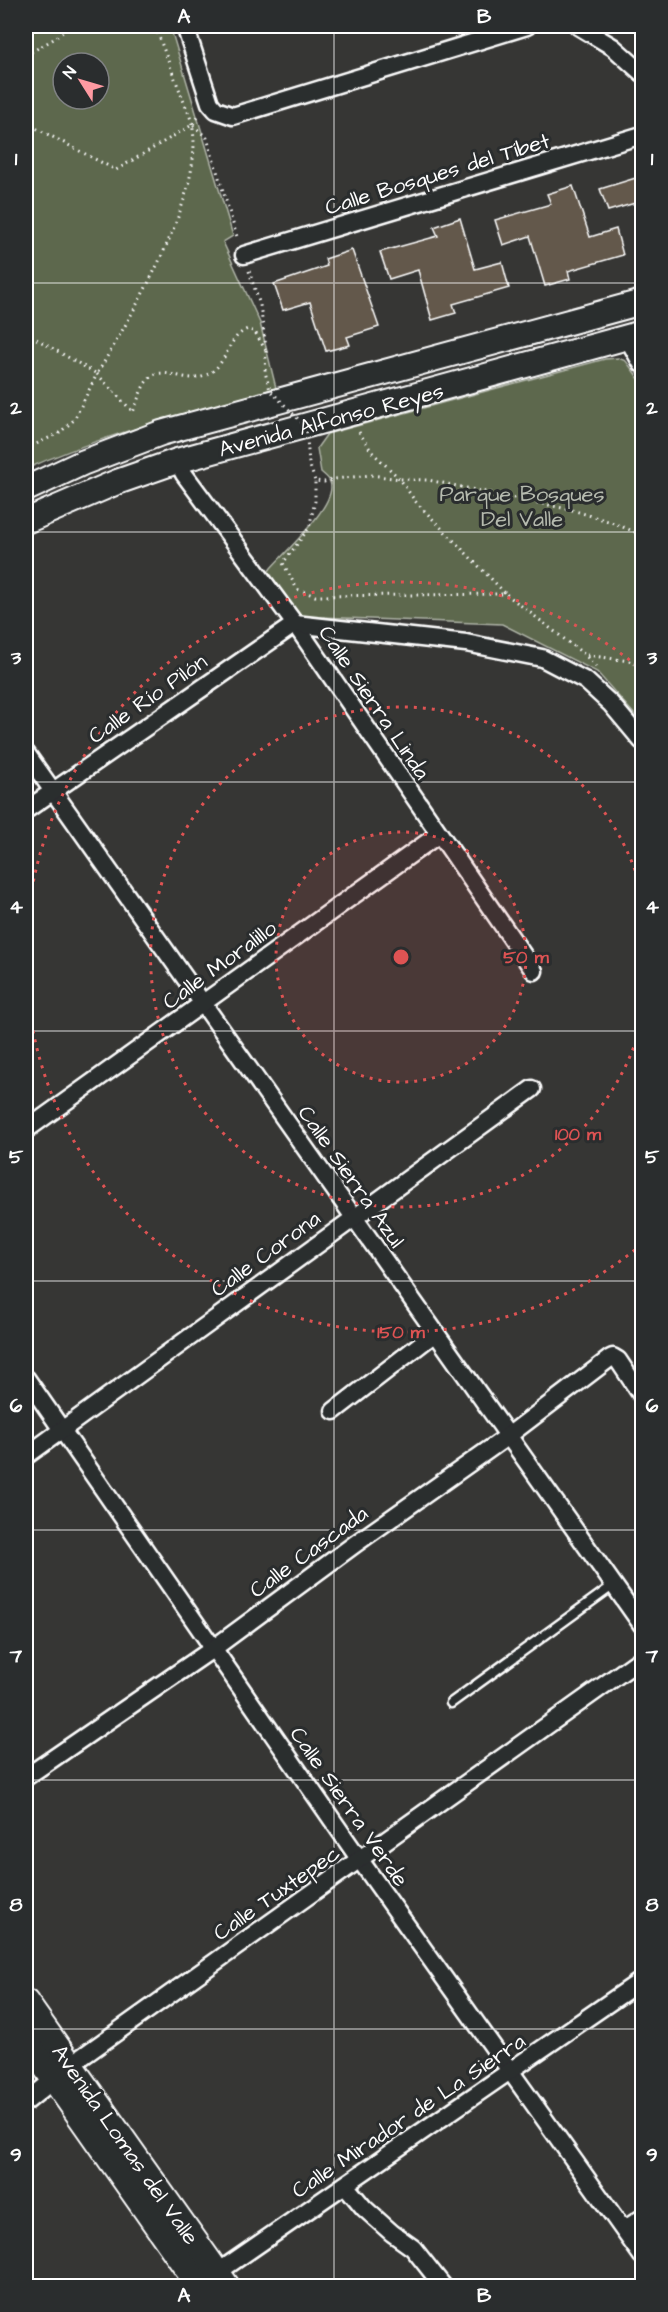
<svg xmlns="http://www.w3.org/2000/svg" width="668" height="2312" viewBox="0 0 668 2312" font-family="'Architects Daughter',sans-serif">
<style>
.green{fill:#5d674e;stroke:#aeb3a6;stroke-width:1.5;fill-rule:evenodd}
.building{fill:#64594b;stroke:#fff;stroke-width:1.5}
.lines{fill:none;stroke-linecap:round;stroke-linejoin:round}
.lane-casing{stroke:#fff;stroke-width:13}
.street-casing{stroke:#fff;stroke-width:21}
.secondary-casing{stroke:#fff;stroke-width:28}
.path{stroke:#fff;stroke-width:3;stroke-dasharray:1.5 4.5;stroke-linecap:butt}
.lane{stroke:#2a2d2e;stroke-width:8}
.street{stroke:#2a2d2e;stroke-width:16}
.secondary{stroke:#2a2d2e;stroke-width:24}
.path-bridge{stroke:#fff;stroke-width:3;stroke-dasharray:1.5 4.5;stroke-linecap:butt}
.grid{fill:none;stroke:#fff;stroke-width:1.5;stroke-opacity:0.55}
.ring{fill:none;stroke:#de5353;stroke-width:3;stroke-dasharray:3 6}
.labels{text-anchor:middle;stroke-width:6;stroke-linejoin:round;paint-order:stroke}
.street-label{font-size:22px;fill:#fff;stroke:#2a2d2e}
.park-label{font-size:22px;fill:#b6bbaf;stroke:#2a2d2e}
.centre{fill:#de5353;stroke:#2a2d2e;stroke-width:3}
.ring-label{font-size:18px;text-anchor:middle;font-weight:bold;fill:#de5353;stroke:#2a2d2e;stroke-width:6;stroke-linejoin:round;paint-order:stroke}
.neatline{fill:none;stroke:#fff;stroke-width:2}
.grid-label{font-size:20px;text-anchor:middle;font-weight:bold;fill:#fff}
</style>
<rect width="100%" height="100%" fill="#363634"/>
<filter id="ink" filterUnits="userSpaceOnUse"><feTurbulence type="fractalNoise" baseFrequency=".0167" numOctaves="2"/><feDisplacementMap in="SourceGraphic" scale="12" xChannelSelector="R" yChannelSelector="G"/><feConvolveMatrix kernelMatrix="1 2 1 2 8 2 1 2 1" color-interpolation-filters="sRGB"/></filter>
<g filter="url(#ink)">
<g class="green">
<path d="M26 26H170L233 236 223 242 260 323 276 388C192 413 105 433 26 469ZM63 63H99V99H63Z"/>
<path d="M618 358 626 361 642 383V723L597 672 502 624 292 616 264 585C266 579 267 573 271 568 284 553 339 503 330 482 329 478 324 475 321 472L317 448 327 434 605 359Z"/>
</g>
<g class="building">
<polygon points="642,176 642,201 608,211 600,189"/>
<polygon points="573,186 590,237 616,229 623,255 568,271 570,279 545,286 530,236 503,245 495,220 551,204 547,194"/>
<polygon points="460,218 475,269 502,262 509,288 453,304 456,313 432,320 418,270 389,279 380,252 438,236 434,227"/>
<polygon points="352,250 379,327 347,337 350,345 326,351 310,302 283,310 274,284 327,266 325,259"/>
</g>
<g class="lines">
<g class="lane-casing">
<polyline id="lane" points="451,1703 615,1584"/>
</g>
<g class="street-casing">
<g id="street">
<polyline points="185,26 210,103 216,110 233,116 527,26"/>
<polyline points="578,26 613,47 642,73"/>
<polyline points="244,255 642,135"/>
<polyline points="627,337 642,364"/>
<polyline points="177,461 184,474 295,624 534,971"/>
<polyline points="26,753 642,1625"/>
<polyline points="26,810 295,624 466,643 542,658 586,681 611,704 642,741"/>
<polyline points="26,1130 439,834"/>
<polyline points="26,1378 360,1860 642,2256"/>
<polyline points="334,1411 435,1333"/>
<polyline points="26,1456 532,1089"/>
<polyline points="26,1777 214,1648 355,1544 508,1436 609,1359 613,1357 618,1360 642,1396"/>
<polyline points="26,2102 79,2059 642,1658"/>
<polyline points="345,2185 364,2208 392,2233 413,2248 443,2286"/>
<polyline points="624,2230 642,2218"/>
<polyline points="208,2279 642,1980"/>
</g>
</g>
<g class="secondary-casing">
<g id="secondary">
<polyline points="26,489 82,463 161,433 642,302"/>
<polyline points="26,521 117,482 177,461 642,333"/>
<polyline points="26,2002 227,2286"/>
<polyline points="26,2040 199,2286"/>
</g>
</g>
<g class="path">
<polyline points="26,55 52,40 72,26"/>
<polyline points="26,123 116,170 192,125 199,116"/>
<polyline points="193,125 207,138 238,240"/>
<polyline points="249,271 260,305 266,347"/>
<path d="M26 333 97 374C131 315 207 194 192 124 190 114 184 104 181 94 172 71 163 48 155 26"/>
<polyline points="359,432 372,452 400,479 415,501 506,594"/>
<path d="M26 449 59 433 74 420 97 374 133 412C138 401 142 383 152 376 166 366 191 387 210 373 229 361 227 337 248 329L255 332 266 351"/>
<polyline points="587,655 629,661 642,667"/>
<polyline points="596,667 585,655 506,594 315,596 297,589 283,563 309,528 315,501 315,481 324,482 335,479 371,475 400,479 428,480 572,510 611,522 642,535"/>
</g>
<use href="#lane" class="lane"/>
<use href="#street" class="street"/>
<use href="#secondary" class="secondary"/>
<polyline class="path-bridge" points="266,351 265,372 270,390 306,427 309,463 315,481"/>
</g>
</g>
<path class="grid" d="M334 26V2286M26 283H642M26 532H642M26 782H642M26 1031H642M26 1281H642M26 1530H642M26 1780H642M26 2029H642"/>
<circle cx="401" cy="957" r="125" fill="#de5353" fill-opacity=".12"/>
<g class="ring">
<circle cx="401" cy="957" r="125"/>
<path d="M642 1022A250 250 0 1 1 642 892"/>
<path d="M642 1244A375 375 0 1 1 642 670"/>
</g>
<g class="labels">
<g class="street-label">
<text transform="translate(437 173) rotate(-17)" y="8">Calle Bosques del Tíbet</text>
<text transform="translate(331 419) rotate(-15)" y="8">Avenida Alfonso Reyes</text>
<text transform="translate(147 698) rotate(-35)" y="8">Calle Río Pilón</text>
<text transform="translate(375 702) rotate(56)" y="8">Calle Sierra Linda</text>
<text transform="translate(219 964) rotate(-36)" y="8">Calle Moralillo</text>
<text transform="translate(352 1176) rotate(55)" y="8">Calle Sierra Azul</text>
<text transform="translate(265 1253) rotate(-36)" y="8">Calle Corona</text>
<text transform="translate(308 1551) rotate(-36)" y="8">Calle Cascada</text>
<text transform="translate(350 1806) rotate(55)" y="8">Calle Sierra Verde</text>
<text transform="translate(276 1892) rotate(-35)" y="8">Calle Tuxtepec</text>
<text transform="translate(408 2115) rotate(-34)" y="8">Calle Mirador de La Sierra</text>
<text transform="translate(126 2144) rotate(55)" y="8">Avenida Lomas del Valle</text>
</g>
<g class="park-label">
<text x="522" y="501">Parque Bosques<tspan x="522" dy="25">Del Valle</tspan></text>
</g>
</g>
<circle cx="401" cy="957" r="9" class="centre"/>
<g class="ring-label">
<text x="526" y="963">50 m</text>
<text x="578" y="1140">100 m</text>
<text x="401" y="1338">150 m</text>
</g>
<rect width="668" height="2312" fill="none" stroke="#2a2d2e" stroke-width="66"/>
<g transform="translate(81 81) rotate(307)"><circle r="28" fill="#2a2d2e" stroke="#7f8182" stroke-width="1.5"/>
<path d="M0-4.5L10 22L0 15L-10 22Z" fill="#ff9aa2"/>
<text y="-9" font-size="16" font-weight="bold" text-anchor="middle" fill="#ffffff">N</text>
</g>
<rect x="33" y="33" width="602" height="2246" class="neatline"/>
<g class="grid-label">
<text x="184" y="23">A</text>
<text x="484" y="23">B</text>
<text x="16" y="165">1</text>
<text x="652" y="165">1</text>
<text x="16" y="414">2</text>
<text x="652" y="414">2</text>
<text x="16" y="664">3</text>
<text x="652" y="664">3</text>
<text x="16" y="913">4</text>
<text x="652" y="913">4</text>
<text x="16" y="1163">5</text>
<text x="652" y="1163">5</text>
<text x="16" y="1412">6</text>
<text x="652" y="1412">6</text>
<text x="16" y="1662">7</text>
<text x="652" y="1662">7</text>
<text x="16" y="1911">8</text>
<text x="652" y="1911">8</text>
<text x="16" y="2161">9</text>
<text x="652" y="2161">9</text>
<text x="184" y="2302">A</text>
<text x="484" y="2302">B</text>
</g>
</svg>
